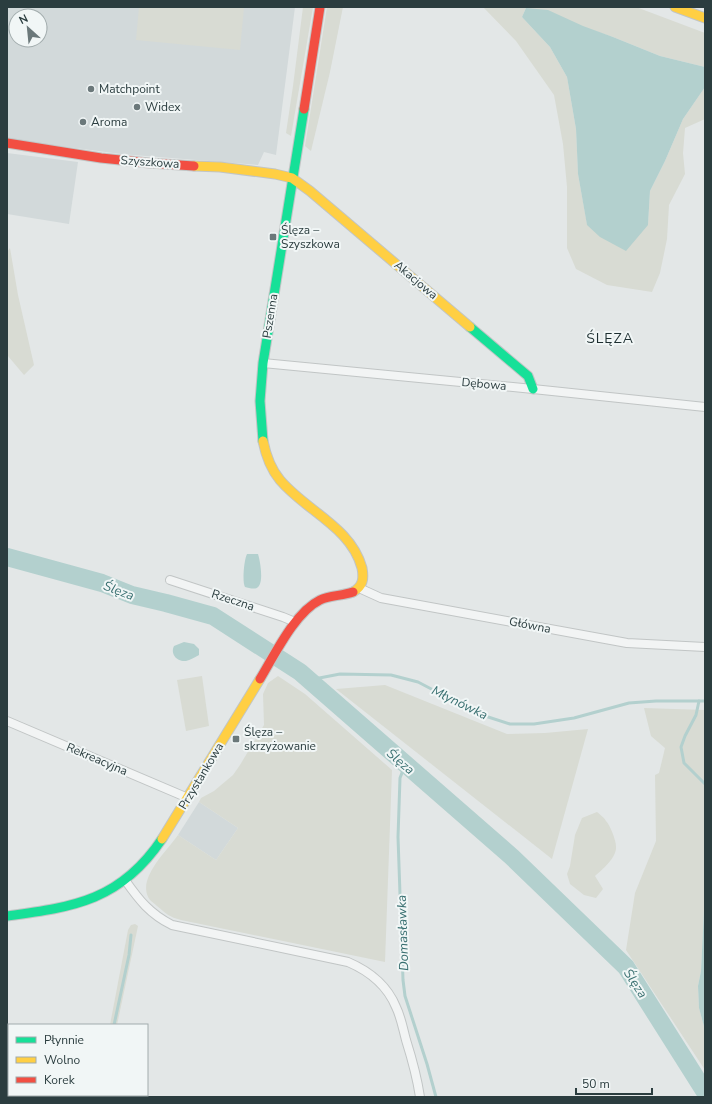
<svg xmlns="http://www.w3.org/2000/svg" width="712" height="1104" viewBox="0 0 712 1104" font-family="'Nunito Sans',sans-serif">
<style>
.built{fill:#d2d9da;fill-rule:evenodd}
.green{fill:#d8dbd3}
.water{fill:#b3d0ce}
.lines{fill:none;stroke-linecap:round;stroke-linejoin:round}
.stream{stroke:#b3d0ce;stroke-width:3}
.river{stroke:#b3d0ce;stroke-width:18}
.street-casing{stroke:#c1c5c5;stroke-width:10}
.fast-casing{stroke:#c1c5c5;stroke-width:11}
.slow-casing{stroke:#c1c5c5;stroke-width:11}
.jam-casing{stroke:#c1c5c5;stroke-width:11}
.street{stroke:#f2f4f4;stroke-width:8}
.fast{stroke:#16e098;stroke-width:9}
.slow{stroke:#ffcf43;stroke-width:9}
.jam{stroke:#f24e42;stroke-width:9}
.poi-dot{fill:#6b787a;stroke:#f1f6f6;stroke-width:1.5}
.labels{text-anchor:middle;stroke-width:4;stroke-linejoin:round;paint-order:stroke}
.poi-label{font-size:12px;fill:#2b3d3f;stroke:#f1f6f6;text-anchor:start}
.street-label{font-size:12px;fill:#2b3d3f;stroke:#f1f6f6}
.water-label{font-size:13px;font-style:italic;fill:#386f70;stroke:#f1f6f6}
.quarter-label{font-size:14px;letter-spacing:1px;fill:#1d2e30;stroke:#f1f6f6}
</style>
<rect width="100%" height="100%" fill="#e3e7e7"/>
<g class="built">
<path d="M7 7H295L276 155 264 152 258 165 121 154 7 139ZM16 16H40V40H16Z"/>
<polygon points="7,153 78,162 69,224 7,214"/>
<polygon points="199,802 238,828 216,860 178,835"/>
</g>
<g class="green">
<polygon points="139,7 244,7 240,50 136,40"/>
<polygon points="303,7 313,7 291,136 286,133 293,86"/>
<polygon points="327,7 343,7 330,72 311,151 305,146"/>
<polygon points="483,7 636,7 705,33 705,67 660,56 613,37 526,8 522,17 550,47 567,77 576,129 578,174 587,224 648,225 650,191 665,161 683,119 705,87 705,119 685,128 683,153 685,174 669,205 667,239 660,273 652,292 607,285 576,269 567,248 567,187 563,144 554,95 516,41"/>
<polygon points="10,248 18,295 34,365 24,375 8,356 7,352 7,252"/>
<polygon points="202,676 209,726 186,731 177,680"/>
<path d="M278 676 305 694 392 770 385 962 181 920C169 917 167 914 157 906 155 904 152 902 150 900 135 880 167 851 178 835L216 860 238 828 199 802 201 798 214 791 233 775 240 765 264 725 263 694 268 683Z"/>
<polygon points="385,685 507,734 545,733 588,729 552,859 336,689"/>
<polygon points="644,708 705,710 705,908 704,911 701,971 698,986 699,1008 705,1030 705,1070 626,950 635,893 656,841 655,775 659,773 665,748 651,736"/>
<path d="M597 812C600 815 604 817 606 821 610 825 617 842 616 848 616 858 602 870 595 876L603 889 596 898 584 895 570 884 567 874 570 866 575 835 582 818Z"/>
<polygon points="135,924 138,926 117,1025 110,1025 128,930 131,925"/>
</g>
<g class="water">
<polygon points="526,8 548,10 583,26 613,37 660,56 705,67 705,87 683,119 665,161 650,191 648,225 626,251 600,237 587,225 578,174 576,129 567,77 550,47 522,17"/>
<path d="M247 554H258C260 560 264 582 258 587 255 590 249 588 245 587 242 582 244 560 247 554Z"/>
<path d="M184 642 194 644 199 649V655C195 657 190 660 186 661 177 662 170 654 174 646Z"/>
<polygon points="705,908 705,1030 699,1008 698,986 701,971 704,911"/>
</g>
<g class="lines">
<g class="stream">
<polyline points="309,680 340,674 391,675 418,682 479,714 510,724 534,724 574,718 629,703 656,701 705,701"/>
<polyline points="699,701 696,715 685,736 681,747 684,763 705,784"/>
<polyline points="405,765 400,778 398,837 403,980 405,996 427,1064 436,1097"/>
<polyline points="114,1025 129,955 131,935"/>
<polyline points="99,1097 99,1095"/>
</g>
<polyline class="river" points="7,557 102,583 132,595 166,603 213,616 300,672 512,857 626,967 705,1092"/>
<g class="street-casing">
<g id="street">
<polyline points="263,363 533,389 705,407"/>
<polyline points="170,580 283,617 295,622"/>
<polyline points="359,588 381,598 627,643 705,647"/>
<polyline points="7,721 188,798"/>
<path d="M125 880C139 900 150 914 172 925L348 962C369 971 387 985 396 1007 401 1017 403 1029 406 1040 412 1059 417 1077 420 1097"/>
</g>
</g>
<g class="fast-casing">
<g id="fast">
<polyline points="470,327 528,376 533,389"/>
<polyline points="263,441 260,401 263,363 304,109"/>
<path d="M7 916C75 907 121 900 162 839"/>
</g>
</g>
<g class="slow-casing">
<g id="slow">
<polyline points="675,7 705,18"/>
<polyline points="194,166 220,167 275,174 292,178 310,191 470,327"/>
<path d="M263 441C266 456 270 468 280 480 306 511 351 527 362 568 364 579 363 586 353 592"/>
<polyline points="162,839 260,679"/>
</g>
</g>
<g class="jam-casing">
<g id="jam">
<polyline points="304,109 320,7"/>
<polyline points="7,143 101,158 149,163 194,166"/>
<path d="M260 679C274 656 295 612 320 600 330 595 342 596 353 592"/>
</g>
</g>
<use href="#street" class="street"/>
<use href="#fast" class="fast"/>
<use href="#slow" class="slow"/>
<use href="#jam" class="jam"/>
</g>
<g class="poi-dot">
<circle cx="91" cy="89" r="4"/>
<circle cx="137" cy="107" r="4"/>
<circle cx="83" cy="122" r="4"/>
<rect x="269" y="233" width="8" height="8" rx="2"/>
<rect x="232" y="735" width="8" height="8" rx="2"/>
</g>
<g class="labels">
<g class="poi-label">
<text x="99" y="93">Matchpoint</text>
<text x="145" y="111">Widex</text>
<text x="91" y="126">Aroma</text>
<text x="281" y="234">Ślęza –<tspan x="281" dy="14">Szyszkowa</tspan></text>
<text x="244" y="736">Ślęza –<tspan x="244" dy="14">skrzyżowanie</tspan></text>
</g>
<g class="street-label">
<text transform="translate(150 162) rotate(4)" y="4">Szyszkowa</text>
<text transform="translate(416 280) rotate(40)" y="4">Akacjowa</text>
<text transform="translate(270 316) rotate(-81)" y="4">Pszenna</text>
<text transform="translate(484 384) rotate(5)" y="4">Dębowa</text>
<text transform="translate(233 600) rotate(18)" y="4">Rzeczna</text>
<text transform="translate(530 625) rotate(11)" y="4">Główna</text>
<text transform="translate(97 759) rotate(23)" y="4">Rekreacyjna</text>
<text transform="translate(201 776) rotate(-59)" y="4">Przystankowa</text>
</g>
<g class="water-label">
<text transform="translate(119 590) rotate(21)" y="5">Ślęza</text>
<text transform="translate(460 702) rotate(26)" y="5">Młynówka</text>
<text transform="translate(401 761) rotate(41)" y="5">Ślęza</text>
<text transform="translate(402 933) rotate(-92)" y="5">Domasławka</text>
<text transform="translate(636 983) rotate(57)" y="5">Ślęza</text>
</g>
<g class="quarter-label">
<text x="610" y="343">ŚLĘZA</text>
</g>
</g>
<rect width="712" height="1104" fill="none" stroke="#2b3d3f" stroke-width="16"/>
<rect x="8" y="1024" width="140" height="72" fill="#f1f6f6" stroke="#a2acad"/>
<rect x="16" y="1037" width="20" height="6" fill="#16e098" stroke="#a2acad"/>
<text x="44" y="1044" font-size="12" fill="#2b3d3f">Płynnie</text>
<rect x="16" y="1057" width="20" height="6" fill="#ffcf43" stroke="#a2acad"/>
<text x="44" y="1064" font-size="12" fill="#2b3d3f">Wolno</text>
<rect x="16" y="1077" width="20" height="6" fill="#f24e42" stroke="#a2acad"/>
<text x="44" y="1084" font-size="12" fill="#2b3d3f">Korek</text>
<g transform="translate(28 28) rotate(333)"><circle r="19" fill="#f1f6f6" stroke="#a2acad"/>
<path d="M0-3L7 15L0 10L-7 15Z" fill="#6b787a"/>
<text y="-6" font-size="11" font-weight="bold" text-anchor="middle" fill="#2b3d3f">N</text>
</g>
<path d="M576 1088v6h76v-6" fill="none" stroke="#2b3d3f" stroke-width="2"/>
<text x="582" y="1088" font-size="12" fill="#2b3d3f" stroke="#f1f6f6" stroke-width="3" paint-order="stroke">50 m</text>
</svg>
